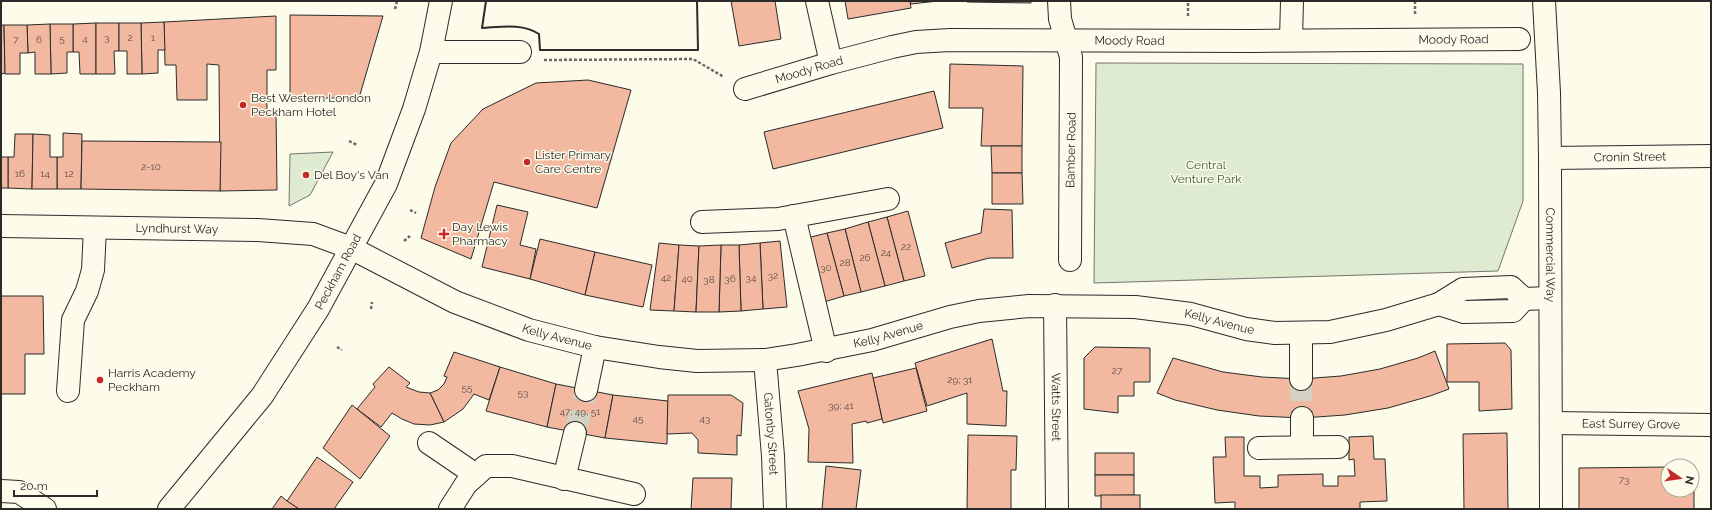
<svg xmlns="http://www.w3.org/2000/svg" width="1712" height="510" viewBox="0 0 1712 510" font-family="Raleway,sans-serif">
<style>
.green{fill:#deebd1;stroke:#74746e}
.building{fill:#f2b8a0;stroke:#2b2b2b}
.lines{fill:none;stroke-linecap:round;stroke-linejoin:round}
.minor-tunnel{stroke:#d3d1c4;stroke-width:22;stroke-dasharray:22 11;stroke-linecap:butt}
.minor-casing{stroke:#2b2b2b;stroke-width:24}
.highway-casing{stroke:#2b2b2b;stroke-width:24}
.path{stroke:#6a6964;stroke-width:2.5;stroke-dasharray:3 2;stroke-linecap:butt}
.minor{stroke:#fdfbea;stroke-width:22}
.highway{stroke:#fdfbea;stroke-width:22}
.wall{stroke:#2b2b2b;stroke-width:2}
.poi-dot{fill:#c62828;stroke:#fdfbea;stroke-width:1.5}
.labels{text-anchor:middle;stroke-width:3;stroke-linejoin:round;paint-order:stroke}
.number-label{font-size:10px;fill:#5d4e48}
.street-label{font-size:12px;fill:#2b2b2b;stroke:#fdfbea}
.poi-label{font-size:12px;fill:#2b2b2b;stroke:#fdfbea;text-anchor:start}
.park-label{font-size:12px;fill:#34623c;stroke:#fdfbea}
</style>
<rect width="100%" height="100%" fill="#fdfbea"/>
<g class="green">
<polygon points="1096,63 1523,64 1523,201 1498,271 1094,283"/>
<polygon points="333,152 310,195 289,206 290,154"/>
</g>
<g class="building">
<polygon points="731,1 775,1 781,39 739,46"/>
<polygon points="845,1 910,1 911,8 848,19"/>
<polygon points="910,1 938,1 911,4"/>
<polygon points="967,1 1031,1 1031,3 967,2"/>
<polygon points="290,15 383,16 359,98 290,98"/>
<polygon points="276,16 276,70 267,70 267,110 276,110 277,190 220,191 219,65 207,64 207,100 177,100 176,65 165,65 164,22"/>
<polygon points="164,22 165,50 158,50 158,73 142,74 141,23"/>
<polygon points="96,23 96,74 80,74 79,52 73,52 73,24"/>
<polygon points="96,23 119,23 119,51 114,51 115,74 96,74"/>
<polygon points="119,23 141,23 142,74 127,74 127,51 119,51"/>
<polygon points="50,24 73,24 73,52 67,52 67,73 51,74"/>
<polygon points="50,24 51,74 35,74 35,52 28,53 27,25"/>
<polygon points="1,25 4,25 5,73 1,74"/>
<polygon points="4,25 27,25 28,53 20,53 20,74 5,74"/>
<polygon points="950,64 1023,66 1022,146 981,146 983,108 949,108"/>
<polygon points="588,80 631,90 597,208 494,182 471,259 421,238 435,187 451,143 483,109 536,83"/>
<polygon points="934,91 943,128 773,169 764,132"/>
<polygon points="63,133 82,134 81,189 57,189 57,157 63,157"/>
<polygon points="15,134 33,134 32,189 8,188 8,157 14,157"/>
<polygon points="33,134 50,135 50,157 57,157 57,189 32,189"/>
<polygon points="82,141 221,142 220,191 81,189"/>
<polygon points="991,146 1022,146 1022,173 992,173"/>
<rect x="1" y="157" width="7" height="31"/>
<polygon points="992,173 1022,173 1023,204 992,204"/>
<polygon points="497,205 528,212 520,245 536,249 530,279 482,267"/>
<polygon points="984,209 1012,210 1013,258 989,258 952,268 945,243 981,233"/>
<polygon points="908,211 925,276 904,281 887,217"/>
<polygon points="887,217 904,281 885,286 868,222"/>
<polygon points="868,222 885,286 861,292 845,229"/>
<polygon points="845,229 861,292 844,296 827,233"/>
<polygon points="827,233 844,296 824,302 807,238"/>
<polygon points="540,239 595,252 585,295 530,279"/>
<polygon points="780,241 787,307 763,309 760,243"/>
<polygon points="659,243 679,245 674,311 650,310"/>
<polygon points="760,243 763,309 741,311 739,245"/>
<polygon points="679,245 699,246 696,312 674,311"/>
<polygon points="721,245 739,245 741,311 719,312"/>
<polygon points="721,245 719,312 696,312 699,246"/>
<polygon points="595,252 652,265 643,307 585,295"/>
<polygon points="1,296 43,296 44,354 25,354 25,394 1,394"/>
<polygon points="992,339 1003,391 1007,391 1006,426 967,424 967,393 927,406 915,363"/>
<polygon points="1505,343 1511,350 1512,409 1479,411 1479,382 1447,382 1447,344"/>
<polygon points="1095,347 1150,348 1150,382 1134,382 1134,396 1118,396 1118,413 1084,409 1084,358"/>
<polygon points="1435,351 1449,389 1430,396 1388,408 1345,415 1302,418 1259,416 1217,410 1175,400 1157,393 1173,358 1223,372 1262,377 1301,379 1341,376 1380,369 1418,358"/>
<polygon points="454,352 500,367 489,400 474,394 463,409 444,422 430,393 438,390 444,384 447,377 444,376"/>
<polygon points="389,367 410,383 406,387 419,392 430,393 444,422 430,425 414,424 402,419 392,413 381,427 357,409 375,387 373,384"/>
<polygon points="500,367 556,384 547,427 486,411"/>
<polygon points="916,368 927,411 883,423 873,378"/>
<polygon points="872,373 882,419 867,423 866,421 852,424 853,463 808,462 809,429 798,391"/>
<polygon points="556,384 613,395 605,438 547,427"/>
<polygon points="613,395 668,401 667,444 605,438"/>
<polygon points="668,395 731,395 743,403 741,436 737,435 737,455 698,453 698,440 692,433 667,434"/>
<polygon points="352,405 390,436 360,479 323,448"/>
<polygon points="1507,433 1508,509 1464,509 1463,434"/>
<polygon points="968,435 1017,436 1016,470 1011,470 1011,509 967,509"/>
<polygon points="1373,436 1374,459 1385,459 1387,501 1360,502 1360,509 1235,509 1235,502 1215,503 1213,457 1226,457 1225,437 1244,437 1244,476 1260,476 1260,488 1278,487 1278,475 1323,474 1323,486 1338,486 1338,476 1355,476 1354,459 1349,460 1349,437"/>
<rect x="1095" y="453" width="39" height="22"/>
<polygon points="317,457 353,482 334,509 299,509 287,501"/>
<polygon points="826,466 861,470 856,509 822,509"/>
<polygon points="1668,467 1668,490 1692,490 1692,467 1694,467 1694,509 1579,509 1579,468"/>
<polygon points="1095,475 1134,475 1134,495 1095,496"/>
<polygon points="693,478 732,478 731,509 691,509"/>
<rect x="1101" y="495" width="39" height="14"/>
<polygon points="281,496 287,501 299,509 272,509"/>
</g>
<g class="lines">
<g class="minor-tunnel">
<polyline points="1301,379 1302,418"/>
<polyline points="575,433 586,390"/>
</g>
<g class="minor-casing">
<g id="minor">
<polyline points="817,1 831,63"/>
<polyline points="1059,1 1060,19 1071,57 1070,260"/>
<path id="s1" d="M1544 1 1549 93 1550 158 1551 509"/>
<polyline points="1291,40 1292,1"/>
<polyline points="431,52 520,52"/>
<path id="s2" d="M745 89 831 63 892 47 916 42 950 40 1253 41 1519 39"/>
<path id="s3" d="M1550 158 1711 156"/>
<polyline points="794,216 826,351"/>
<polyline points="702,222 778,219 888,199"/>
<path id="s4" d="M1 226 258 230 313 234 351 248 455 302 529 330 595 347 659 357 697 361 765 360 797 355 872 340 950 317 979 311 1029 306 1135 307 1191 314 1246 329 1275 333 1330 332 1386 320 1439 304 1463 289 1511 287 1524 299 1549 298"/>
<polyline points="1439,304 1464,312 1513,311 1524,299"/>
<path id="s5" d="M1055 305 1057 509"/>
<polyline points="1301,333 1301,379"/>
<path id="s6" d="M765 360 773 456 775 509"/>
<polyline points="586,390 595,347"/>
<polyline points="68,391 73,320 87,291 93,270 95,228"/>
<path id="s7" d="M1551 423 1711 425"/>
<polyline points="429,443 476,475"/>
<polyline points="1302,447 1302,418"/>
<polyline points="1259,448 1338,447"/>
<polyline points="564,479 575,433"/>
<polyline points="1,491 19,492 45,509"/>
<polyline points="450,509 466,484 486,466 512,466 634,494"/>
</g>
</g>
<g class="highway-casing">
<g id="highway">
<path id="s8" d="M169 509 262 396 318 309 386 184 414 109 431 52 441 1"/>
</g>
</g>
<g class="path">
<polyline points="1415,1 1415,15"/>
<polyline points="395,9 397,1"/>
<polyline points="1188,16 1188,1"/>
<polyline points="544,60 693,59 724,77"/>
<polyline points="349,141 357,145"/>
<polyline points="410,210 416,213"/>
<polyline points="404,241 410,236"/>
<polyline points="371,309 372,302"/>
<polyline points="337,347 342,350"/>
</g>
<use href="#minor" class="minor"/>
<use href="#highway" class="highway"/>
<path class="wall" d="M486 1 482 28C501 27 522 23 539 34L540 50H698L697 1"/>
</g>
<g class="poi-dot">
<circle cx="243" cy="105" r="4"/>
<circle cx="527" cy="162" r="4"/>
<circle cx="306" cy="175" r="4"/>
<path d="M442 228h4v4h4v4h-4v4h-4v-4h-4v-4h4z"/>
<circle cx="100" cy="380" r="4"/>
</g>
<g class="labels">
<g class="number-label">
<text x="107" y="41">3</text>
<text x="130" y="41">2</text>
<text x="153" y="41">1</text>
<text x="62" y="42">5</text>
<text x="85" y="42">4</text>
<text x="16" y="43">7</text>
<text x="39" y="43">6</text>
<text x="151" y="170">2-10</text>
<text x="20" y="177">16</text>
<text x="45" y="177">14</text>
<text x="69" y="177">12</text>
<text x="906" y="250">22</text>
<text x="886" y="256">24</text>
<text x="865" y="261">26</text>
<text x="845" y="266">28</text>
<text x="826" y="271">30</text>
<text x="773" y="279">32</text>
<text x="666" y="281">42</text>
<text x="751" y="281">34</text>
<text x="687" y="282">40</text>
<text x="730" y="282">36</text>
<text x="709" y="283">38</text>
<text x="1117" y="374">27</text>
<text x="960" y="383">29; 31</text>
<text x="467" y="391">55</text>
<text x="523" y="396">53</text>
<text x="841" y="409">39; 41</text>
<text x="580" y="415">47; 49; 51</text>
<text x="638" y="422">45</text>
<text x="705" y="422">43</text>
<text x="1624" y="483">73</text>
</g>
<g class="street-label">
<text dy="4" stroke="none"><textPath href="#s2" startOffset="715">Moody Road</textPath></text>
<text dy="4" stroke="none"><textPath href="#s2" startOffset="391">Moody Road</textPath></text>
<text dy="4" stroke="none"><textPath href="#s2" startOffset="67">Moody Road</textPath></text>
<text transform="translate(1071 150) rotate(-89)" y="4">Bamber Road</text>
<text dy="4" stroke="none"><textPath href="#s3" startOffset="80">Cronin Street</textPath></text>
<text dy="4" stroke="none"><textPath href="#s4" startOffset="176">Lyndhurst Way</textPath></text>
<text dy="4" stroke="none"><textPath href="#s1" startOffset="254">Commercial Way</textPath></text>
<text dy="4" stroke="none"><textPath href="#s8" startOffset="292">Peckham Road</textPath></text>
<text dy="4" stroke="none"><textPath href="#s4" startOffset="1250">Kelly Avenue</textPath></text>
<text dy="4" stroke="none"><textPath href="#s4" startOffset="914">Kelly Avenue</textPath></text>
<text dy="4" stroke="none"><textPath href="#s4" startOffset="578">Kelly Avenue</textPath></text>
<text dy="4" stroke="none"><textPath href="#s5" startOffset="102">Watts Street</textPath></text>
<text dy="4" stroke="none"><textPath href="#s7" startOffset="80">East Surrey Grove</textPath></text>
<text dy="4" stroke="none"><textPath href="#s6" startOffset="74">Gatonby Street</textPath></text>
</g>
<g class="poi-label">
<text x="251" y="102">Best Western London<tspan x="251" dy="14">Peckham Hotel</tspan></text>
<text x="535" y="159">Lister Primary<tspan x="535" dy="14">Care Centre</tspan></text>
<text x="314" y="179">Del Boy's Van</text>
<text x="452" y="231">Day Lewis<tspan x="452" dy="14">Pharmacy</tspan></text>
<text x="108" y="377">Harris Academy<tspan x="108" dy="14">Peckham</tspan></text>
</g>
<g class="park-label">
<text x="1206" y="169">Central<tspan x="1206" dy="14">Venture Park</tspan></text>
</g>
</g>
<rect width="1712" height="510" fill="none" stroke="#2b2b2b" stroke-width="4"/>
<g transform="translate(1680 478) rotate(103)"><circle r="19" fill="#fdfbea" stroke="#a9a89e"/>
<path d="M0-3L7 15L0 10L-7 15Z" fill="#c62828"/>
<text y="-6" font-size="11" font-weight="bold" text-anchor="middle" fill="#2b2b2b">N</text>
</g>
<path d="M14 490v6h83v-6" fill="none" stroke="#2b2b2b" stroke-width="2"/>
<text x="20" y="490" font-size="12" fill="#2b2b2b" stroke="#fdfbea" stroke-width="3" paint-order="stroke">20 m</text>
</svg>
